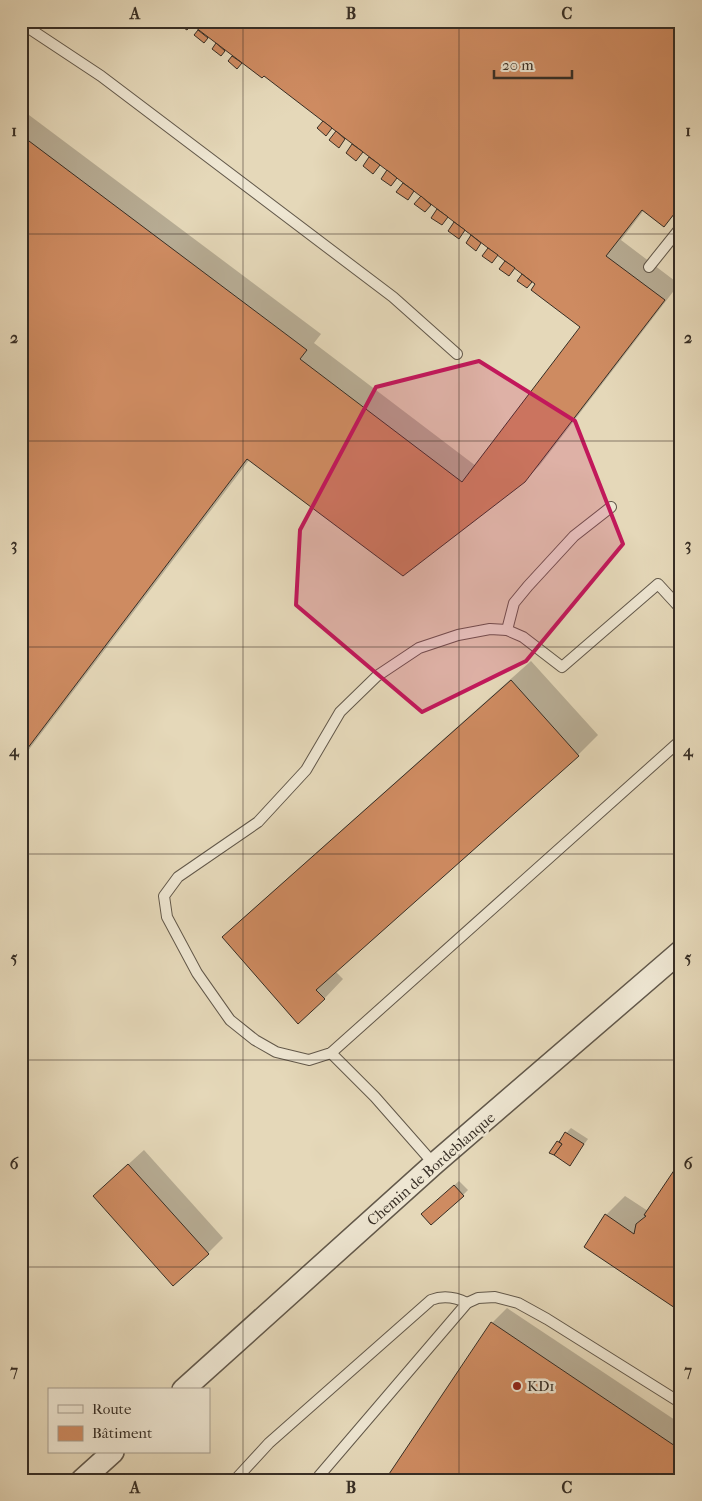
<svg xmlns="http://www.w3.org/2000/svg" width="702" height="1501" viewBox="0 0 702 1501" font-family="'IM FELL French Canon',serif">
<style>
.shadow{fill:#0003}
.building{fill:#ce8b61;stroke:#372e25}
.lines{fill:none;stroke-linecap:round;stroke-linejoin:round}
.service-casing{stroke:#62584a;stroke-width:12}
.minor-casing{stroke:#62584a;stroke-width:24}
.service{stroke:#eee6d2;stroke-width:10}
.minor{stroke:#eee6d2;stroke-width:21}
.marked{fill:#c2185b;fill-opacity:0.2;stroke:#c2185b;stroke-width:4;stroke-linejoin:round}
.grid{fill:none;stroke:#372e25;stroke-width:1;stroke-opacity:0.55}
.poi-dot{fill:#8f2418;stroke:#eee6d2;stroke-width:2}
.labels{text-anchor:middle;stroke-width:5;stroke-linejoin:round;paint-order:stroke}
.street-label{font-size:15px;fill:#372e25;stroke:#eee6d2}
.poi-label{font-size:15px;fill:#372e25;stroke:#eee6d2;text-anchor:start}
.neatline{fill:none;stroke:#372e25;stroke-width:2}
.grid-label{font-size:16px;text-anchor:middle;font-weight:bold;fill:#372e25}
</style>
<rect width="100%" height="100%" fill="#e5d8b9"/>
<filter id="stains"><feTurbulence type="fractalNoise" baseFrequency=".004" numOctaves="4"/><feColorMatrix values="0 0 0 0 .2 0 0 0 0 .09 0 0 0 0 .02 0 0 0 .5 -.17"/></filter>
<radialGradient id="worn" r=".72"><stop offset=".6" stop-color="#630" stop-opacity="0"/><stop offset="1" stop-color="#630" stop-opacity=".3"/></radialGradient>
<g class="shadow">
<polygon points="179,21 681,21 681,208 664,225 644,210 621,240 679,284 540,465 524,481 403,575 250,459 21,760 21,109 321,334 314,343 476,466 582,327 533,281 527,287 519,280 524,274 482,242 475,249 467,243 473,235 466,229 459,237 450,230 456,222 449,216 442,224 433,217 439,209 432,203 425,211 422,196 415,190 407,199 398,192 405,183 380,164 378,167 365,166 371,157 363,151 361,154 348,152 354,144 346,138 339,146 337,131 264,75 242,62 237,67 230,61 234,56 226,50 221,55 213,49 217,44 209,37 204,42 196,35 199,30 191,24 186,29"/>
<polygon points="531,661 598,735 578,755 335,971 343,979 324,999 223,937 243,918"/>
<polygon points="571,1128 588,1139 569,1164 551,1152 558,1142"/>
<polygon points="144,1150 223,1238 208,1253 110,1181"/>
<polygon points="681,1162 681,1310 606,1215 625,1196 648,1211"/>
<polygon points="459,1181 468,1190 463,1195 428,1209"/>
<polygon points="507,1308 681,1424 681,1480 492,1323"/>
</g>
<g class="building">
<polygon points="178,21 187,21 191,25 187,30 176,23"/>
<polygon points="187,21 674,21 681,26 681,94 678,97 681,99 681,205 664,227 642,210 606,256 665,300 525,482 403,576 247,459 21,757 21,135 307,350 300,359 462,482 580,327 531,290 535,284 264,76 262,78"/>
<polygon points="198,30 208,38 204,43 194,35"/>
<polygon points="216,43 225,51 221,56 212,49"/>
<polygon points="232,56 242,63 237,69 228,61"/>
<polygon points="323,121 332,128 326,136 317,128"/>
<polygon points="336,131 345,139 339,148 329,140"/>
<polygon points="352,144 363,152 356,161 346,153"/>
<polygon points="369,157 380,165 373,174 363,166"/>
<polygon points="387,170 397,178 391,186 381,179"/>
<polygon points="403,183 414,191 408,200 396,192"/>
<polygon points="421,196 431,205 425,212 414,204"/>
<polygon points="437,209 448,217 442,225 431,218"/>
<polygon points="454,222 465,230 459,239 448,231"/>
<polygon points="471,235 481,243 476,251 466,243"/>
<polygon points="488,248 498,255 492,263 482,256"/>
<polygon points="505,261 515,268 509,276 499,269"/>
<polygon points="522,274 532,282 527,288 517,281"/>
<polygon points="511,680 579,756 316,990 325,999 298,1024 222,937"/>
<polygon points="565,1132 584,1144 570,1166 554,1155 562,1144 559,1142"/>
<polygon points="557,1141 562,1144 554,1155 549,1153"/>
<polygon points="681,1160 681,1250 674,1260 681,1265 681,1312 584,1247 605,1214 634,1234 636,1224 646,1216 644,1215"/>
<polygon points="128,1164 209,1254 173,1286 93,1196"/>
<polygon points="454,1185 464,1196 431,1225 421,1214"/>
<polygon points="491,1322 681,1450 681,1480 385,1480"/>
</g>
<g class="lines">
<g class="service-casing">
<g id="service">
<polyline points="21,23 101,76 393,297 457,354"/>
<polyline points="649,267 681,227"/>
<polyline points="681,609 658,584 562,667 523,637 507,630 490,629 458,635 419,648 377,676 340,712 306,770 258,822 178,877 164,896 167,917 197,973 230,1020 255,1040 276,1052 309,1060 331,1053 681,740"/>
<polyline points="507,630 514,603 528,586 574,536 611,507"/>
<polyline points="331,1053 375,1097 434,1164"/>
<path d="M235 1480 269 1443 431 1300C444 1295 455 1297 467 1303"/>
<polyline points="324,1480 319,1476 467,1303 478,1298 495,1297 518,1303 547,1319 681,1403"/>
</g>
</g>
<g class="minor-casing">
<g id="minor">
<polyline points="183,1390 434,1164 681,951"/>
<polyline points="82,1480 113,1452"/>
</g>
</g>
<use href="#service" class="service"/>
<use href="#minor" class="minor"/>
</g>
<path class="marked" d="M479 361 575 421 623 544 526 661 422 712 296 605 300 530 376 387Z"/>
<path class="grid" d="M243 21V1480M459 21V1480M21 234H681M21 441H681M21 647H681M21 854H681M21 1060H681M21 1267H681"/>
<circle class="poi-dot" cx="517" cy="1386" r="5"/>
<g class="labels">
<g class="street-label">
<text transform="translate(431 1169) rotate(-41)" y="5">Chemin de Bordeblanque</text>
</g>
<g class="poi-label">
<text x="527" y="1391">KD1</text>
</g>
</g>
<rect width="702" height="1501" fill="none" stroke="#e5d8b9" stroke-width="55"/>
<rect x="48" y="1388" width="162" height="65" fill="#eee6d2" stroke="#a59c8d"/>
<rect x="58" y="1405" width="25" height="8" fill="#eee6d2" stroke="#a59c8d"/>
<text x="92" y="1414" font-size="15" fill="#372e25">Route</text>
<rect x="58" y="1426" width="25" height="15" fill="#ce8b61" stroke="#a59c8d"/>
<text x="92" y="1438" font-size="15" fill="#372e25">Bâtiment</text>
<path d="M494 70v8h78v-8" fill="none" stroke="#372e25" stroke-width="2.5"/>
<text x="502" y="70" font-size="15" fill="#372e25" stroke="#eee6d2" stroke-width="4" paint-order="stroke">20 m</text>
<rect x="28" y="28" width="646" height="1446" class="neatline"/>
<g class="grid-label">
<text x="135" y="19">A</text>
<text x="351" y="19">B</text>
<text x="567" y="19">C</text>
<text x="14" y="136">1</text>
<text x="688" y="136">1</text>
<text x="14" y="343">2</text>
<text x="688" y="343">2</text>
<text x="14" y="550">3</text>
<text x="688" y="550">3</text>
<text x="14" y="756">4</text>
<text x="688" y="756">4</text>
<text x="14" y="963">5</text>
<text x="688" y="963">5</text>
<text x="14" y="1169">6</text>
<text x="688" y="1169">6</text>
<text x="14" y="1376">7</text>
<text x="688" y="1376">7</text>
<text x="135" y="1493">A</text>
<text x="351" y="1493">B</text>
<text x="567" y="1493">C</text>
</g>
<rect width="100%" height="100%" filter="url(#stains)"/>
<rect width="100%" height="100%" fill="url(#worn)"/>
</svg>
